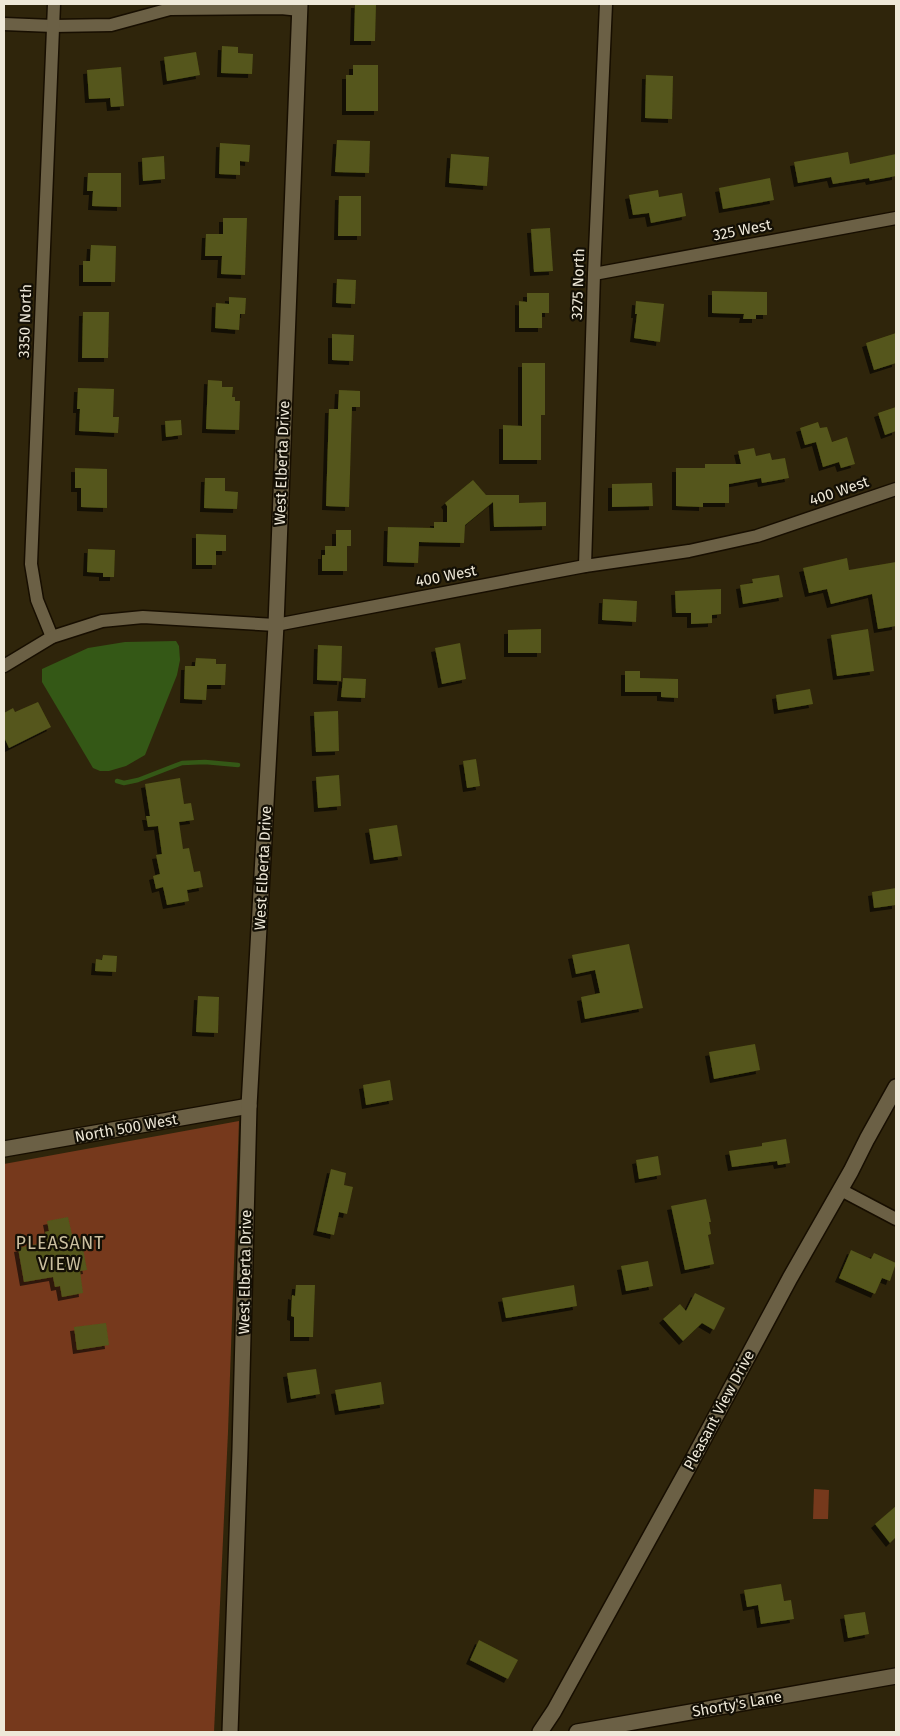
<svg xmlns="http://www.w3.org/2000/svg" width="900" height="1736" viewBox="0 0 900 1736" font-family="'Fira Sans',sans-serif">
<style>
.green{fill:#76391c}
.water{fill:#345816}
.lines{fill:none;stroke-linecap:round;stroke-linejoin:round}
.stream{stroke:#345816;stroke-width:4.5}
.building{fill:#54571a;filter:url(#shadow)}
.street-casing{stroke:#170e00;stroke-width:15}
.secondary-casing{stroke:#170e00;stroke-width:18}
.street{stroke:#6b6045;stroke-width:12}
.secondary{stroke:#6b6045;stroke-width:15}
.labels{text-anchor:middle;stroke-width:4.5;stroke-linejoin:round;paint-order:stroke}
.street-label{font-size:15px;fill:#eee8d8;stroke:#130f05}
.quarter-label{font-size:18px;letter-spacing:1px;fill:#cabe9f;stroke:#130f05}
</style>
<defs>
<filter id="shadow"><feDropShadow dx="-4" dy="4" stdDeviation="0" flood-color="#0009"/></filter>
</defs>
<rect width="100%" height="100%" fill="#2f250b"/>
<g class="green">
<polygon points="239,1121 228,1432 214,1732 4,1732 4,1164"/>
<polygon points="814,1489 829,1490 828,1519 813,1519"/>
</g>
<polygon class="water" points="176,641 179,646 180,660 177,675 145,755 126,766 109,771 100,771 93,768 42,682 42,669 88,648 125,642"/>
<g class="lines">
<polyline class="stream" points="117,781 124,783 138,780 182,763 205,762 238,765"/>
</g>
<g class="building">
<polygon points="355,4 376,4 375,41 354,41"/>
<polygon points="222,46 238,47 238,53 253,54 252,74 221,73"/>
<polygon points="196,52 200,75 167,81 164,57"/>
<polygon points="353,65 378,65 378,111 346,111 346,75 353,75"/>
<polygon points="121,67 124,106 111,107 110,98 89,99 87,70"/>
<polygon points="646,75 673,76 672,119 645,118"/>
<polygon points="337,140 370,141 369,173 335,172"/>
<polygon points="220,143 250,145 249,162 240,161 240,175 219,174"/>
<polygon points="848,152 850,164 896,154 896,176 870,181 869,178 833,184 831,177 798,183 794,162"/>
<polygon points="451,154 489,157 487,186 449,183"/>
<polygon points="164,156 165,179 143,181 142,158"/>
<polygon points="88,173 121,173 121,207 92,206 93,191 87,191"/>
<polygon points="770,178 774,200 723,209 719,188"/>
<polygon points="658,190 659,197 682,193 686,216 651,223 649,213 633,215 629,195"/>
<polygon points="339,196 361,196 361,236 338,236"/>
<polygon points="223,218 247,218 245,275 221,274 222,256 205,256 206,234 223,234"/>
<polygon points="550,228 553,271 534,272 531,229"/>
<polygon points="91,245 116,246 115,282 83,282 83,261 90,261"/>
<polygon points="337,279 356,280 355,304 336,303"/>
<polygon points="712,291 767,292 767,315 756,315 756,319 743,319 744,314 712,313"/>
<polygon points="527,293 549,293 549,313 542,313 542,328 519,328 519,301 527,302"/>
<polygon points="229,297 246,298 245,314 240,314 239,330 215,328 216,303 229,304"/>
<polygon points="636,301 664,304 660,342 634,338 637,314 635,314"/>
<polygon points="83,312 109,312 108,358 82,358"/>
<polygon points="896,333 896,363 874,370 866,343"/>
<polygon points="332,334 354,335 353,361 332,360"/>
<polygon points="522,363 545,363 545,415 541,415 541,460 503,460 503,425 522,426"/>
<polygon points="208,380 222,381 222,387 233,387 232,397 235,397 235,401 240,401 239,430 206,429"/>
<polygon points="78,388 114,389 113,417 119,417 118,433 79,431 80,409 77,409"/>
<polygon points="339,390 360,391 360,407 352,407 349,507 326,506 329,409 338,409"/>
<polygon points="896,407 896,431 885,435 878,413"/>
<polygon points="181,420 182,435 166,437 165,421"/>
<polygon points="818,422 820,428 827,427 832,442 847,437 855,464 841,468 839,462 823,467 816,442 805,445 800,428"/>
<polygon points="754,448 756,456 770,453 772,460 785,458 789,478 762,483 761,478 729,484 729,503 703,503 703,507 676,506 676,468 705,468 705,464 741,464 738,451"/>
<polygon points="75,468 107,469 107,508 81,507 81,488 75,488"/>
<polygon points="205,478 225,478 225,491 238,492 237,509 204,508"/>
<polygon points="473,480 486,495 519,495 519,503 546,502 546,526 494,527 493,502 465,525 464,543 419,542 418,563 387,562 388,527 434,528 434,522 447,522 447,506 445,503"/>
<polygon points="652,483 653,506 612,507 612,484"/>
<rect x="336" y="530" width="15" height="16"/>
<polygon points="196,534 226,535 226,551 216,551 216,565 196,565"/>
<polygon points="325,546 347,546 347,571 322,571 322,555 325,555"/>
<polygon points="88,549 115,550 114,577 103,577 103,573 87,572"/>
<polygon points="847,558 849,570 896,562 896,626 878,629 872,594 831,604 827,589 809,593 803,568"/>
<polygon points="779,575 783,597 743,604 740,585 753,583 752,579"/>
<polygon points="721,589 721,614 712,615 712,623 691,624 691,613 676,613 675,591"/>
<polygon points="603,599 637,601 636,622 602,620"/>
<polygon points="541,629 541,653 508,653 508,630"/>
<polygon points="868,629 874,671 837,676 831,635"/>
<polygon points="460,643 466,679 442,684 435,648"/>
<polygon points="318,645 342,646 341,681 317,680"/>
<polygon points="196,658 216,659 216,664 226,664 225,685 207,685 206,700 184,699 185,666 195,666"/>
<polygon points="625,671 640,671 640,678 678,679 678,698 661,697 661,692 625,692"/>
<polygon points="343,678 366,679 365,698 341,697"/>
<polygon points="810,689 813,704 778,710 776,695"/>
<polygon points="38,702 51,727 9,748 4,737 4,713 13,708 15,712"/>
<polygon points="338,711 339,751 316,752 314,712"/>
<polygon points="476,759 480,786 467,788 463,761"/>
<polygon points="339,775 341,806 318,808 316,777"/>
<polygon points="180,778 184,804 191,803 194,820 179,822 183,849 189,848 194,872 200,871 203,887 187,890 189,901 167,905 163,887 156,889 153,876 160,874 156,855 162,854 158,826 148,827 146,816 150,816 145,784"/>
<polygon points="397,825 402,856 374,860 369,829"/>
<polygon points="896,888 896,905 874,908 872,892"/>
<polygon points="629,944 643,1008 585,1019 581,997 600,993 595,970 576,974 572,955"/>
<polygon points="103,955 117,956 116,972 95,971 96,959 102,960"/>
<polygon points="198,996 219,997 218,1033 196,1032"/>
<polygon points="755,1044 760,1070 714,1079 709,1052"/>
<polygon points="390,1080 393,1100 366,1105 363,1085"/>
<polygon points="786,1139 790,1163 778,1165 777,1161 732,1167 729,1151 762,1146 762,1143"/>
<polygon points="658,1156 661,1175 639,1179 636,1160"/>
<polygon points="331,1169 346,1173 344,1185 353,1187 347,1214 339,1212 334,1235 317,1231"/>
<polygon points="706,1199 711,1222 709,1222 711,1234 708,1235 714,1264 685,1270 671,1206"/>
<polygon points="68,1217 73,1239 81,1238 87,1270 80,1271 83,1293 62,1297 60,1286 55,1287 53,1277 24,1282 18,1248 47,1242 45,1232 49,1231 47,1221"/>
<polygon points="851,1250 871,1259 874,1253 896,1263 890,1281 882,1278 875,1294 839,1278"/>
<polygon points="648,1261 653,1286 626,1291 621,1266"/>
<polygon points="296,1285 315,1285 313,1337 294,1337 294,1317 291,1316 292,1295 295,1296"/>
<polygon points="574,1285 577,1306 506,1318 502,1298"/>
<polygon points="695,1293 725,1308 714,1330 702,1323 683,1341 663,1319 680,1304 686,1311"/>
<polygon points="106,1323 109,1345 77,1350 74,1327"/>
<polygon points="316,1369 320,1394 291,1399 287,1373"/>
<polygon points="381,1382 384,1404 339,1411 335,1390"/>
<polygon points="896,1506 896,1537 890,1543 875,1524"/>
<polygon points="781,1584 784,1601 791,1600 794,1619 761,1624 758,1605 747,1607 744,1590"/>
<polygon points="865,1612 869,1634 848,1638 844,1615"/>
<polygon points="479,1640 518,1660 508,1679 470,1660"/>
</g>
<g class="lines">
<g class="street-casing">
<g id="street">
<polyline points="4,24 53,26 111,25 170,9 281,8 300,10"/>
<polyline points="594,274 896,218"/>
<polyline points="585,566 594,274 606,4"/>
<polyline points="52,637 37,600 31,564 54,4"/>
<polyline points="4,666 52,637 102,621 143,617 276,625 585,566 689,551 757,536 896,489"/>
<polyline points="841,1190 896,1219"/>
</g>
</g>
<g class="secondary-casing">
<g id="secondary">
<polyline points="4,1149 249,1106"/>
<polyline points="230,1732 240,1450 249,1106 276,625 300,4"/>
<polyline points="540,1732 554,1711 687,1470 790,1278 851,1171 867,1139 896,1087"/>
<polyline points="577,1732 896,1676"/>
</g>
</g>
<use href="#street" class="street"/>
<use href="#secondary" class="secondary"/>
</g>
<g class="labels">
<g class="street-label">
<text transform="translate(742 230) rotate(-11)" y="5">325 West</text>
<text transform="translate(578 284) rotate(-88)" y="5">3275 North</text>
<text transform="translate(25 321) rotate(-88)" y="5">3350 North</text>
<text transform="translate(282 463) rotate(-88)" y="5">West Elberta Drive</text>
<text transform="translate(839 491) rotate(-19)" y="5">400 West</text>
<text transform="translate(446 576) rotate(-11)" y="5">400 West</text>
<text transform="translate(263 868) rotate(-87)" y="5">West Elberta Drive</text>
<text transform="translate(126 1128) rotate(-10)" y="5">North 500 West</text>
<text transform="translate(245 1272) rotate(-89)" y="5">West Elberta Drive</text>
<text transform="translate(719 1410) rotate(-62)" y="5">Pleasant View Drive</text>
<text transform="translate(737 1704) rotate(-10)" y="5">Shorty's Lane</text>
</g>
<g class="quarter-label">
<text x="60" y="1249">PLEASANT<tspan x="60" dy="21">VIEW</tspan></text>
</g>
</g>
<rect width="900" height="1736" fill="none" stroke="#eee8d8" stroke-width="10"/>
</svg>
